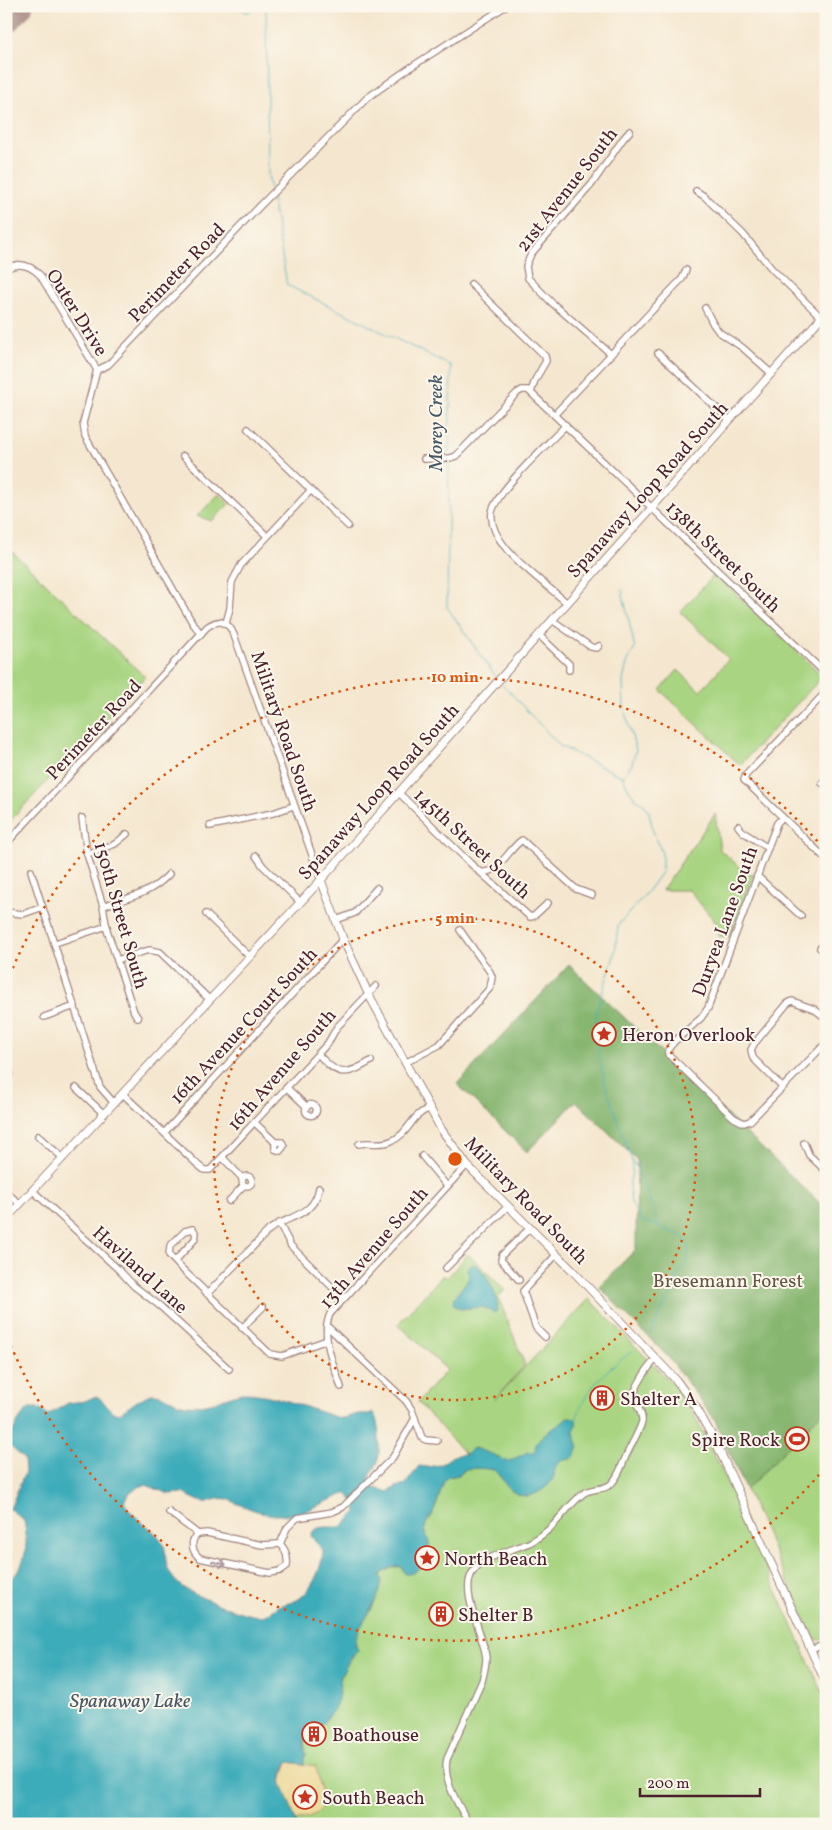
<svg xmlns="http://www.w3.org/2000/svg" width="832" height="1830" viewBox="0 0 832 1830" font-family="Vollkorn,serif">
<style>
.green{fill:#a9d582;stroke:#7a7a56;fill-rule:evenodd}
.forest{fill:#86b670;stroke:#686a4e}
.sand{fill:#eeda9e;stroke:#9c7c64}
.water{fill:#3dacba;stroke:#446672;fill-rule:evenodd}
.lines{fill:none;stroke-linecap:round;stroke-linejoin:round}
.stream{stroke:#3dacba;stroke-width:1}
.runway{stroke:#a0837d;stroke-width:28}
.minor-casing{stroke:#a0837d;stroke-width:8}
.major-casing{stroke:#a0837d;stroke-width:9}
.minor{stroke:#fff;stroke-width:5.5}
.major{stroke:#fff;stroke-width:7}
.oneway{stroke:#ae9aa0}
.ring{fill:none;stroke:#e0560e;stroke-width:2.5;stroke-dasharray:2.5 5}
.labels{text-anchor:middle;stroke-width:4;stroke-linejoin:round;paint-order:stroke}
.street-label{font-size:19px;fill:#4a1f2b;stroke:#fbf7ec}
.poi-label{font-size:19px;fill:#4a1f2b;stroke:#fbf7ec;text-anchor:start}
.park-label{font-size:19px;fill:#665645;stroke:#fbf7ec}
.water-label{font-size:20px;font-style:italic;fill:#455764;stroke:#fbf7ec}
.centre{fill:#e0560e;stroke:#fbf7ec;stroke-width:2.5}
.ring-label{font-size:15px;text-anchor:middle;font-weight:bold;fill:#e0560e;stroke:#fbf7ec;stroke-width:4;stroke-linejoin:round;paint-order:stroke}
</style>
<rect width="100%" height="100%" fill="#fbf7ec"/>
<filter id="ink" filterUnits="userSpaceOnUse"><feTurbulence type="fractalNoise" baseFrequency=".02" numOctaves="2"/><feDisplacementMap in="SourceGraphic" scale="10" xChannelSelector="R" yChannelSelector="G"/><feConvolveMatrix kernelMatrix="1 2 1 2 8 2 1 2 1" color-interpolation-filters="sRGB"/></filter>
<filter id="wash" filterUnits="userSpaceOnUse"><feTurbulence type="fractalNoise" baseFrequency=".0096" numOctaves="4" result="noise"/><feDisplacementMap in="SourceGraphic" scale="20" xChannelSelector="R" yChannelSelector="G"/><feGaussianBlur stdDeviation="1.12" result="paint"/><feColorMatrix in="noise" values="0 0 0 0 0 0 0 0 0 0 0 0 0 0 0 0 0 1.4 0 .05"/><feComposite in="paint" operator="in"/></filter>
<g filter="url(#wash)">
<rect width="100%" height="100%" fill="#f5e7cf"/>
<g class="green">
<polygon points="219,494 229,504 212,521 197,516"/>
<polygon points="6,546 145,677 6,825"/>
<polygon points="715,574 823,676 740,765 660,690 678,670 700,691 729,659 680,612"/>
<polygon points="715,814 720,850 748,874 754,875 729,937 719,936 717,924 689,890 662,890"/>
<path d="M468 1254 505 1290 498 1297 525 1365 494 1400 589 1299 682 1394 693 1413 720 1466 826 1700V1824H297L282 1784 306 1755C304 1747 304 1744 307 1736 314 1719 325 1722 333 1710 339 1701 337 1693 339 1684 341 1671 350 1660 358 1650 349 1637 368 1618 373 1606 377 1597 378 1585 380 1575 384 1571 395 1565 401 1567L405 1574 429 1544 425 1529 426 1523 432 1516 444 1481 448 1477 459 1475 466 1469 465 1454 418 1402 447 1370 398 1324 443 1275 447 1278ZM469 1278 488 1279 498 1305 497 1311 483 1307 464 1286Z"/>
<polygon points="826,1408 826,1637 819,1640 813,1637 746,1490"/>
</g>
<polygon class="forest" points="569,965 826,1209 826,1408 746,1490 715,1420 669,1358 599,1287 636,1249 637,1160 576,1101 527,1152 457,1084"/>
<polygon class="sand" points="288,1762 316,1766 324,1805 317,1814 295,1821 281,1781"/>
<g class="water">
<path d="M471 1265H477C487 1275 500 1296 497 1311L494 1313 483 1307 460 1309 453 1304 454 1298 469 1278 467 1268Z"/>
<path d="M242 1393C275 1393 308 1409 339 1418 347 1419 352 1414 360 1414 366 1413 368 1415 373 1413 380 1420 380 1451 378 1461 376 1468 370 1473 369 1480L372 1487 388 1492 396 1487 405 1485 419 1466 428 1467 440 1465 453 1456 465 1454 474 1448 495 1455 504 1461H509L528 1452H533L535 1450C536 1436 549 1431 559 1425 562 1423 565 1419 568 1417 571 1417 573 1417 575 1419 579 1423 574 1428 574 1433 575 1441 582 1444 576 1454 572 1462 565 1458 560 1462 554 1466 555 1470 554 1476 552 1485 537 1495 528 1496 517 1497 508 1489 503 1481 501 1478 499 1473 496 1471 491 1468 472 1468 466 1469L459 1475 448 1477 444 1481C440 1492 438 1504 432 1515 430 1518 427 1520 426 1524 423 1531 428 1537 429 1544 429 1556 419 1576 405 1574L401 1567C395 1565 384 1571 380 1575 390 1596 345 1634 358 1650L350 1659 341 1676 338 1699 334 1709 318 1729 311 1727 304 1743 306 1755 304 1764 287 1762 281 1781 297 1824H6V1584C26 1569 29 1544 24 1521L10 1509 25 1472 24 1459 9 1445C10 1434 21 1413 31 1408H37L48 1415 68 1403 85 1401 96 1396C105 1400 108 1412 118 1414 129 1408 140 1397 152 1394 161 1393 170 1400 178 1403 184 1405 191 1406 197 1405 214 1405 226 1396 242 1393ZM146 1485 169 1494 182 1493 204 1503C211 1501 219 1497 227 1499 232 1500 236 1504 241 1505 253 1510 266 1515 279 1515 303 1517 324 1501 345 1494H348L352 1500 357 1512 341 1527C330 1528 314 1524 311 1536L323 1551C322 1567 312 1592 297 1600 291 1603 285 1604 279 1606 272 1610 269 1616 260 1616 245 1616 189 1595 179 1584 173 1580 167 1569 166 1561 165 1555 166 1549 163 1543 153 1526 132 1519 124 1502 128 1492 135 1487 146 1485Z"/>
</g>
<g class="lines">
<g class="stream">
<polyline points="238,6 247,13 256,6"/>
<polyline points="266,6 268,173 270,188"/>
<polyline points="272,198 287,285 451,366 449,455"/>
<polyline points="449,461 447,607 495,676"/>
<polyline points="622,590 635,648 627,663 623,681 624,709 636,750 632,764 623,777 628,788 635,798 644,804 649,812 653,831 662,853 662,871 644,896 618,925 615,953 596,1012 598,1047 604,1081 632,1161 632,1172 629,1186 631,1203 641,1220 682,1236 687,1242 689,1251 687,1261 676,1279 671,1293 650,1335"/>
<polyline points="503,685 560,746 623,777"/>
<polyline points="632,1161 636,1166 649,1197 658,1226"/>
<path d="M576 1420C586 1387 606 1370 633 1351"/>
</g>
<polyline class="runway" points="6,20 19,6"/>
</g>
</g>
<g filter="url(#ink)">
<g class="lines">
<g class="minor-casing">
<g id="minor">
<polyline points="696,191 704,196 743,234 772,269 821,317"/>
<path d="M6 269C19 261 30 265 40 275L97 370"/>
<polyline points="471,284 545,356 546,361 535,380 531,392"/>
<polyline points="705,308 713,324 719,332 743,348 771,373"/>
<polyline points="658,353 729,420"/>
<polyline points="611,354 551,302 528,278 526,266 531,254 592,184 623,139 630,131"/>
<polyline points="97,370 108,365 260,206 367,98 408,69 506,6"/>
<polyline points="97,370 83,423 85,436 192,622 201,634"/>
<polyline points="555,414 675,286 682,279 686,270"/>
<path d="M566 425C548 444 497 490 492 512 490 525 497 537 505 547 522 568 547 585 567 603"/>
<polyline points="248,429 348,526"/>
<polyline points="183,456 267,536"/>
<polyline points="424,459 450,458 456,456 517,393 522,390 528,390 826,674"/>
<polyline points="552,620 591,647 597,648 599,646"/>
<polyline points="226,623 230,608 232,582 241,565 311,490"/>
<polyline points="539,635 569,664 569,670"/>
<polyline points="826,692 746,775 744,780 826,859"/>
<polyline points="822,783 826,779"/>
<polyline points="399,793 470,863 530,917 534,916 548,903"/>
<polyline points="82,818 87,854 103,906 107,930 134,1012 138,1018"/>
<polyline points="782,818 777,823 708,1008 701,1018 674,1042 669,1048 668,1054 734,1118 744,1123 750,1121 826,1043"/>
<polyline points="210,826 273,813 293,806"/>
<polyline points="738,826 743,832 768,848"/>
<path d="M6 844 207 627C219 618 228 621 234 635L321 880"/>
<polyline points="87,854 115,844 127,834"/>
<polyline points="256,856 263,866 300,902"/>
<polyline points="31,871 100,1087 114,1103"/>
<path d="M479 872C498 876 509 848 522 840L576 889 592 895"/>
<polyline points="757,876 801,916"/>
<path d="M103 906C128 898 151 894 169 874"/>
<polyline points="6,912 23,914 43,907"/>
<polyline points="206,914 250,957"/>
<polyline points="336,920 355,913 377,888"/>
<polyline points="55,943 107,926"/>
<polyline points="820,948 826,943"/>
<polyline points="117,960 149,950 160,952 210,1000"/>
<polyline points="44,1017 75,1006"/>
<path d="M318 1054C338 1077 346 1076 371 1061"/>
<polyline points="405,1063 439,1045 490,988 492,977 490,972 460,930"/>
<polyline points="6,1073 10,1073"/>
<polyline points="782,1087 753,1058 751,1050 754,1044 787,1004 792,1001 814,1009 826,1018"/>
<polyline points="76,1088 104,1114"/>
<polyline points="287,1088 307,1107"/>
<polyline points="123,1094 198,1165 204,1170 210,1170 328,1043 337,1027 376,986"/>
<circle cx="311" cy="1110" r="5.5"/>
<polyline points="255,1123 275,1142 275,1149 280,1151 284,1146 282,1142 275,1142"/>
<polyline points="165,1132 343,939"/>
<polyline points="38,1136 63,1158"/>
<polyline points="804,1143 809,1155 826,1171"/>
<path d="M359 1144C370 1141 380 1146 391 1141 403 1137 408 1126 416 1117 420 1113 425 1110 430 1108"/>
<polyline points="422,1156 447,1186"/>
<polyline points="223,1158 242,1178"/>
<circle cx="247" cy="1181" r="5"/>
<polyline points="32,1190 119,1270 134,1286 160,1306 229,1369"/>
<polyline points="6,1192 20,1204"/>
<polyline points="229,1201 244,1185"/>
<polyline points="279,1223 291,1246 343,1298"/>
<polyline points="175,1261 195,1239 196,1234 193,1229 185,1231 170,1246 169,1255 179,1266 270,1354 282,1356 327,1340"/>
<polyline points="446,1268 508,1206"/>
<polyline points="519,1280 501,1260 502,1255 530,1228"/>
<path d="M207 1294 269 1230C288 1215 314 1217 319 1188"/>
<polyline points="327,1326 406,1401 412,1410 422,1438 426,1440 437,1441"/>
<polyline points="242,1328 263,1307"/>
<polyline points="545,1337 536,1328 523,1291 556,1255"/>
<path d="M341 1387C334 1365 320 1337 330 1314L467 1165"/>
<polyline points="169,1512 198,1534 207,1533 262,1545 280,1544"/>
<path d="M198 1534C189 1541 192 1552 200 1558L270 1573 280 1571 287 1566C288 1558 286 1549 280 1544"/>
<polyline points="280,1544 287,1528 297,1518 332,1512 343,1507 393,1457 415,1418"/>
<polyline points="811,1650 826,1644"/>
<path d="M469 1824C459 1805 442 1781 447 1759L482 1681C484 1673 486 1666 486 1658 484 1635 460 1594 472 1573 481 1557 513 1550 531 1542 556 1529 564 1508 584 1493 593 1487 605 1491 612 1483 619 1476 622 1465 626 1456 631 1445 638 1434 642 1422 643 1412 637 1407 634 1399 632 1390 649 1366 656 1359"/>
</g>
</g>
<g class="major-casing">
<g id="major">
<polyline points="321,880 343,939 368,993 441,1129 467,1165 572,1270 676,1380 697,1409 717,1445 826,1683"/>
<polyline points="6,1219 321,880 826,312"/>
</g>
</g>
<use href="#minor" class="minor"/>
<use href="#major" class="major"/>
</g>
<defs><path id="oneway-shaft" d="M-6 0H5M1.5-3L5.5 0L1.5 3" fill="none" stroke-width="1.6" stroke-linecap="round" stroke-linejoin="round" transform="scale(1.25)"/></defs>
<use class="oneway" href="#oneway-shaft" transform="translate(219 1563) rotate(12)"/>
</g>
<g class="ring">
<circle cx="455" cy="1159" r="241"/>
<path d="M824 1469A482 482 0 0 1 7 1336M7 982A482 482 0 0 1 824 849"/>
</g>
<defs>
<g id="sight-ring" transform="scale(1.25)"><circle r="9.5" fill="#fbf7ec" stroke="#c8321e" stroke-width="1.5"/><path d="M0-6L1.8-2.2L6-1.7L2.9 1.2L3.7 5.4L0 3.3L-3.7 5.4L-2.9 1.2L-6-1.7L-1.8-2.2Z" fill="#c8321e"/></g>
<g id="building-ring" transform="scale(1.25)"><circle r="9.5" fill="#fbf7ec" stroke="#c8321e" stroke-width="1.5"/><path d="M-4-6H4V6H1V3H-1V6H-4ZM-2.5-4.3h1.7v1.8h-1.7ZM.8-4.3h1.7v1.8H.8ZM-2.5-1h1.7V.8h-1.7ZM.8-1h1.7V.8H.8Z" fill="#c8321e"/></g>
<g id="stadium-ring" transform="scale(1.25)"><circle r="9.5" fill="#fbf7ec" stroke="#c8321e" stroke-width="1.5"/><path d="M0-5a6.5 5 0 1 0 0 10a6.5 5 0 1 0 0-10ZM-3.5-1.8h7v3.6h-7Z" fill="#c8321e"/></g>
</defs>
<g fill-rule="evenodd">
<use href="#sight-ring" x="604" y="1034"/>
<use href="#building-ring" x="602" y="1398"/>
<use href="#stadium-ring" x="797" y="1439"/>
<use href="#sight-ring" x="427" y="1558"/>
<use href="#building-ring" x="441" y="1614"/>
<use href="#building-ring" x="314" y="1734"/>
<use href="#sight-ring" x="305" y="1797"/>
</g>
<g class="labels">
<g class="street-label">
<text transform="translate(566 189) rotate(-52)" y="7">21st Avenue South</text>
<text transform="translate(176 272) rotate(-46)" y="7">Perimeter Road</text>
<text transform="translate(78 312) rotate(58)" y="7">Outer Drive</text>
<text transform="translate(647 489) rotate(-48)" y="7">Spanaway Loop Road South</text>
<text transform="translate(724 556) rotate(44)" y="7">138th Street South</text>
<text transform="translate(93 729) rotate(-47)" y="7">Perimeter Road</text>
<text transform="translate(285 731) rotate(71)" y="7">Military Road South</text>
<text transform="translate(378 791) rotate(-48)" y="7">Spanaway Loop Road South</text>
<text transform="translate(473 843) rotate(43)" y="7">145th Street South</text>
<text transform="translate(122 915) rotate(74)" y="7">150th Street South</text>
<text transform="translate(724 921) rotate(-70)" y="7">Duryea Lane South</text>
<text transform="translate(243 1025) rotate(-47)" y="7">16th Avenue Court South</text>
<text transform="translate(281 1069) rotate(-49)" y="7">16th Avenue South</text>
<text transform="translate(527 1200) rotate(46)" y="7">Military Road South</text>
<text transform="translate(373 1247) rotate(-49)" y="7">13th Avenue South</text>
<text transform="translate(141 1269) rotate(42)" y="7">Haviland Lane</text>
</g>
<g class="poi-label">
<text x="622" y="1041">Heron Overlook</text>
<text x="620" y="1405">Shelter A</text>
<text x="780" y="1446" text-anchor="end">Spire Rock</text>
<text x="444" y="1565">North Beach</text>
<text x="458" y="1621">Shelter B</text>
<text x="332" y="1741">Boathouse</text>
<text x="322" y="1804">South Beach</text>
</g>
<g class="park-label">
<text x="728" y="1287">Bresemann Forest</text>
</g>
<g class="water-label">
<text transform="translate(435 423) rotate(-90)" y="7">Morey Creek</text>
<text x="130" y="1707">Spanaway Lake</text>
</g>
</g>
<circle cx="455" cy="1159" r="8" class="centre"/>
<g class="ring-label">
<text x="455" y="682">10 min</text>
<text x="455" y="923">5 min</text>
</g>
<rect width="832" height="1830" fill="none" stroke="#fbf7ec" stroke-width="25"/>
<path d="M640 1788v8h120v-8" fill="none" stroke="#4a1f2b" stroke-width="2.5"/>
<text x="647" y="1788" font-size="15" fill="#4a1f2b" stroke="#fbf7ec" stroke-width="4" paint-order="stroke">200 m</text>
</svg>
